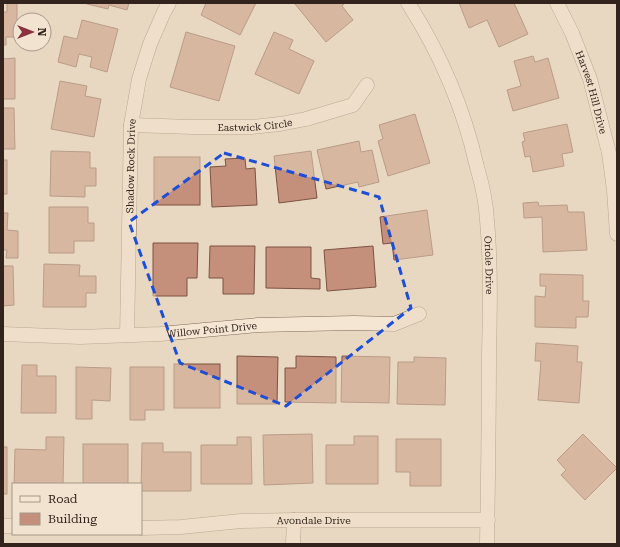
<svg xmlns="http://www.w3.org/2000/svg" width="620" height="547" viewBox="0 0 620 547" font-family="'Roboto Serif',serif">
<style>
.building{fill:#c48f7b;stroke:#7d5243}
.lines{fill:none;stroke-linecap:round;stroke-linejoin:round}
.minor-casing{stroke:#816a5b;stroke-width:15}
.minor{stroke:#f5e6d4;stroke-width:14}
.marked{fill:none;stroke:#1d4ed8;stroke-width:3;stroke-dasharray:8 5;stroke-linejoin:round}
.labels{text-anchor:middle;stroke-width:3.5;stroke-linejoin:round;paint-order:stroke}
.street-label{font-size:10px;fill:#32241d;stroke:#f1e3d0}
</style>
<rect width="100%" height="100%" fill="#e9d8c1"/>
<g class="building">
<polygon points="7,3 17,3 17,37 6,37 6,45 3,45 3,12 7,12"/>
<polygon points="83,3 129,3 127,10 109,5 108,9"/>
<polygon points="206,3 256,3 240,35 201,15"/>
<polygon points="297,3 345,3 342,6 353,20 326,42 295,4"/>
<polygon points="459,3 514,3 528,34 499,47 487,20 469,28"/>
<polygon points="82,20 118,29 107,72 90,67 92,57 79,54 76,67 58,62 64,36 77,39"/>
<polygon points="186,32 235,46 219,101 170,87"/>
<polygon points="274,32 293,40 289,49 314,61 299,94 255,74"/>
<polygon points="533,56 535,62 548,58 559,98 513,111 507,90 521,86 514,61"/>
<polygon points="15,58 15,99 3,99 3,59"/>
<polygon points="60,81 87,86 85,96 101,99 94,137 51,129"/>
<polygon points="3,108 14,108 15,149 3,149"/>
<polygon points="415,114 430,163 388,176 378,141 383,139 379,125"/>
<polygon points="567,124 573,152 562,154 564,166 533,172 530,156 525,157 522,142 525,141 523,133"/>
<polygon points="359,141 361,152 372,150 379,182 359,187 358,182 326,189 317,150"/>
<polygon points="51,151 90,152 90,168 96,168 96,186 85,186 85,197 50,196"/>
<polygon points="311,151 317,198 279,203 274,156"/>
<rect x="154" y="157" width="46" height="48"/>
<polygon points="245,158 246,169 255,168 257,205 212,207 210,167 226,166 225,159"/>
<rect x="3" y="160" width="4" height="34"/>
<polygon points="538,202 539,206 567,205 568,212 584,212 587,250 543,252 542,217 524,218 523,203"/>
<polygon points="49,207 88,207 88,223 94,223 94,241 74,241 74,253 49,253"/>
<polygon points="427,210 433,255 394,260 392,243 383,244 380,217"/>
<polygon points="3,213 8,213 7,230 18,231 18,258 6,258 7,250 3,250"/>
<polygon points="153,243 198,243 197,278 187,278 187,296 153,296"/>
<polygon points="210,246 255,246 254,294 223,294 223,278 209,278"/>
<polygon points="373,246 376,287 327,291 324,250"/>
<polygon points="266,247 311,247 311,278 320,279 320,289 266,288"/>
<polygon points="44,264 80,265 79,276 96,276 96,293 86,293 86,307 43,307"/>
<polygon points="3,266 13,266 14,305 3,306"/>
<polygon points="540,274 583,275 583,301 589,301 588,317 576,317 576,328 535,327 535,296 545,297 546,286 540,286"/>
<polygon points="536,343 578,346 577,362 582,362 579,403 538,400 541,361 535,361"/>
<polygon points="237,356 278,357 277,404 237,404"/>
<polygon points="296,356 336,357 336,403 285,402 285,368 296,368"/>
<polygon points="342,356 390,357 389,403 341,402"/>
<polygon points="414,357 446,358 445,405 397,404 398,362 414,362"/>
<rect x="174" y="364" width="46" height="44"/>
<polygon points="22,365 37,365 37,376 56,376 56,413 21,413"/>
<polygon points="76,367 111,368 110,401 92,400 92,419 76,419"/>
<polygon points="130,367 164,367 164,410 145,410 145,420 130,420"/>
<polygon points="312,434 313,483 264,485 263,435"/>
<polygon points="583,434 617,468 585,500 561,475 566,470 557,460"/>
<polygon points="354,436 378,436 378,484 326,484 326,445 354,445"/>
<polygon points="46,437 64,437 63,484 14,484 15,449 46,450"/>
<polygon points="237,437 251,437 252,484 201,484 201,445 237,445"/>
<polygon points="396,439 441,439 441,486 410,486 410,472 396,472"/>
<polygon points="142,443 163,443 163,452 191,452 191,491 141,491"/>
<rect x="83" y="444" width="45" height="40"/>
<rect x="3" y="447" width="4" height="47"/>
</g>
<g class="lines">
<g class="minor-casing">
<g id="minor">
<path id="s1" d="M408 3C440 53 464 109 477 167 482 184 486 202 487 220 491 265 490 311 489 356 489 419 488 481 487 544"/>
<path id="s2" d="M557 3 572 33 590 79 609 153 614 190 617 234"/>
<path id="s3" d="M131 125 192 127H251L280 124 306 119 353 105 367 85"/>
<path id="s4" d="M3 334 80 337 160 334 258 325 354 323 394 324 419 314"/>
<path id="s5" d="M127 335 131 125 139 79 150 44 164 12 169 3"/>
<polyline points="3,526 13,526"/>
<path id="s6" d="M141 528 181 527 241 521 294 520H488"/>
<polyline points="293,544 294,520"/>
</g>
</g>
<use href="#minor" class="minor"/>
</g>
<path d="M0 0H620V547H0ZM224 153 379 197 411 308 286 406 180 363 129 222Z" fill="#e9d8c1" fill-opacity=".55" fill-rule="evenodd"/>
<path class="marked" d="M224 153 379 197 411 308 286 406 180 363 129 222Z"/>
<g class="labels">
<g class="street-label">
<text dy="4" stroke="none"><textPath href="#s2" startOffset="96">Harvest Hill Drive</textPath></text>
<text dy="4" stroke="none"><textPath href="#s3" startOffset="124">Eastwick Circle</textPath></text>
<text dy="4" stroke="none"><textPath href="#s5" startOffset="169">Shadow Rock Drive</textPath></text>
<text dy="4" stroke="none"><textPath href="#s1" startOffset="278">Oriole Drive</textPath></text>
<text dy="4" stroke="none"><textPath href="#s4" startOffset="209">Willow Point Drive</textPath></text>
<text dy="4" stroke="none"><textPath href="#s6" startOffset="173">Avondale Drive</textPath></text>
</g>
</g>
<rect width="620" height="547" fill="none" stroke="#32241d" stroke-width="8"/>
<rect x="12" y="483" width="130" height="52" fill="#f1e3d0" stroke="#a59788"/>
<rect x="20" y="496" width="20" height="6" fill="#f5e6d4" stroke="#a59788"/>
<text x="48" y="503" font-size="12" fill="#32241d">Road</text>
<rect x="20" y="513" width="20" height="12" fill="#c48f7b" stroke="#a59788"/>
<text x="48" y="523" font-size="12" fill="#32241d">Building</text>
<g transform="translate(32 32) rotate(90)"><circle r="19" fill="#f1e3d0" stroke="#a59788"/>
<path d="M0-3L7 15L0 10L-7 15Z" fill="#8a313e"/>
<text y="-6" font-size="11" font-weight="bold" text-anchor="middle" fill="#32241d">N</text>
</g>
</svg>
